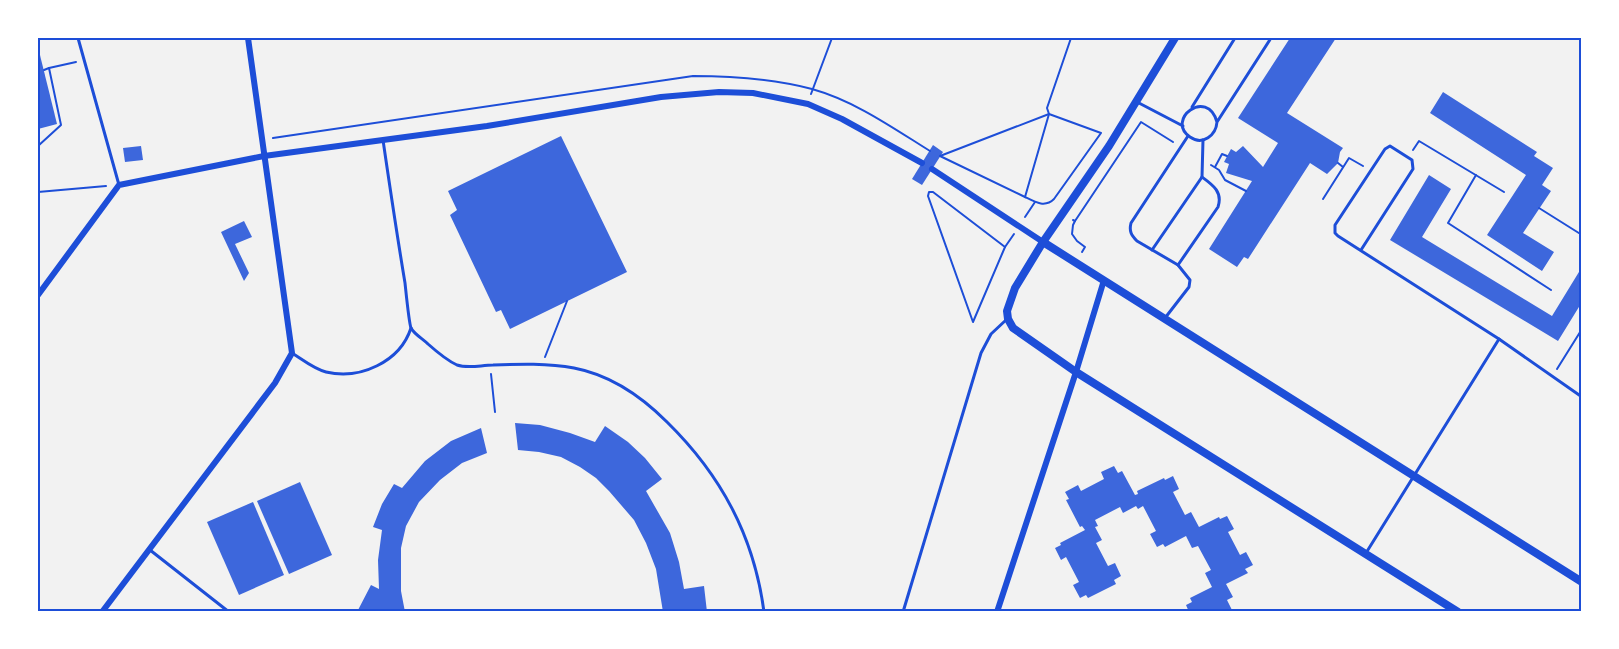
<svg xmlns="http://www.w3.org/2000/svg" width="1619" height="649" viewBox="0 0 1619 649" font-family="'Source Sans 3',sans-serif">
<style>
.building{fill:#3d67dc}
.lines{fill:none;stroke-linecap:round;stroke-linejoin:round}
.path{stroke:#1d4ed8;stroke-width:2}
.service{stroke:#1d4ed8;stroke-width:3}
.minor{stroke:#1d4ed8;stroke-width:6}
.tertiary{stroke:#1d4ed8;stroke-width:8}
.neatline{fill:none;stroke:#1d4ed8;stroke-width:2}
</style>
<rect width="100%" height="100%" fill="#f2f2f2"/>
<g class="building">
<polygon points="1290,38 1336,38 1287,113 1343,148 1340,152 1338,163 1327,174 1310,163 1248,259 1244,257 1237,267 1209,249 1252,181 1226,173 1229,164 1224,162 1231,149 1236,152 1243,146 1263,167 1278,143 1238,118"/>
<polygon points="38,47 57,124 38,129"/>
<polygon points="1443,92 1537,152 1534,156 1553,168 1542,185 1551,191 1523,233 1554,252 1542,271 1487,235 1526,175 1430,113"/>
<polygon points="561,136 627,272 510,329 501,310 496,312 450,215 457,210 448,191"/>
<polygon points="933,145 943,152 922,185 912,179"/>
<polygon points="141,146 143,160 125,162 123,148"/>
<polygon points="1429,175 1451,189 1422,237 1552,316 1582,267 1582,302 1558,341 1390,240"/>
<polygon points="244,221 252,237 235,244 249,273 244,281 221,232"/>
<polygon points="515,423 540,425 570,433 595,442 605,426 628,442 645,458 662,479 646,491 670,533 679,562 684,589 704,586 707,612 663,612 656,569 646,543 634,520 609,491 596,478 580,467 561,457 539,452 518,450"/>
<polygon points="481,428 487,453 462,463 440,480 419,502 406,526 401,548 401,591 405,612 357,612 371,585 379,589 378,560 382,530 373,527 382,504 394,484 402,488 425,461 451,441"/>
<polygon points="1114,466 1118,473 1122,471 1135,495 1138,494 1137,491 1164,478 1165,480 1173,476 1179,489 1173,492 1185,515 1191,512 1199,527 1219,517 1220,519 1227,516 1234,529 1228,532 1240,555 1246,552 1253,565 1245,569 1248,573 1226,584 1233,597 1227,600 1233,612 1189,612 1186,605 1192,602 1190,598 1212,587 1205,573 1211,570 1198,546 1192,548 1186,536 1165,547 1163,544 1157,547 1150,534 1156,531 1143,506 1138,509 1136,506 1123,513 1120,507 1095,520 1098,526 1095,527 1102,540 1096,543 1108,566 1115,563 1121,576 1114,580 1116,584 1088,598 1086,595 1080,598 1073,585 1079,582 1066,557 1061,560 1055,548 1061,545 1060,543 1085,530 1082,526 1080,527 1066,500 1069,499 1065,492 1078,485 1081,491 1104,479 1101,472"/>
<polygon points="300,482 332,555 289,574 257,501"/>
<polygon points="253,502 284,575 239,595 207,522"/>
</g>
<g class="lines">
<g class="path">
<polyline points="49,68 76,62"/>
<polyline points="811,94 832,38"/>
<path d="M1049 114 1101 133 1054 199C1045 208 1035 202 1025 197L940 156Z"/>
<path d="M273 138 693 76C733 76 773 79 812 89 855 101 893 128 930 151"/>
<polyline points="38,146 61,125 49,68 44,70"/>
<polyline points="1413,150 1419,141 1504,192"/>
<polyline points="1338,163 1343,167"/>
<polyline points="1211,165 1219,170 1225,180 1246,191"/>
<polyline points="1215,167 1222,154 1227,156"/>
<polyline points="1476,175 1448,223 1551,290"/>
<polyline points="38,192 106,186"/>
<polygon points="929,192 933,192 1005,247 973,322 928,196"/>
<polyline points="1025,197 1049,114 1047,108 1071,38"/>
<polyline points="1323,199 1349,158 1363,166"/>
<polyline points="1539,208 1582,235"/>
<polyline points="1025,217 1035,202"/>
<polyline points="1073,220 1075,221 1141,122 1173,142"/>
<polyline points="1075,221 1073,225 1072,234 1077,241 1085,247 1082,252"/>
<polyline points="1005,247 1014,234"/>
<polyline points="545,357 567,301"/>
<polyline points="1557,369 1582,329"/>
<polyline points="491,374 495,412"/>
</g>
<g class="service">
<polyline points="78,38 119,185"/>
<polyline points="1137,102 1183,126"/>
<polyline points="1192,107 1235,38"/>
<path d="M1217 122C1207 87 1165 120 1190 137 1203 146 1216 135 1217 122L1271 38"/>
<path d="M383 140C390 188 397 235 405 283 406 292 409 323 411 328 414 334 423 339 428 344 437 352 446 360 457 365 469 369 481 365 493 365 519 364 548 363 574 368 611 375 641 396 667 422 721 475 754 536 764 612"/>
<polyline points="1152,250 1202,177 1203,140"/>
<polyline points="1361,250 1413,169 1412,160 1390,146 1385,149 1335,225 1335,233 1338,236 1499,339 1582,397"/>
<path d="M1178 265 1218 207C1223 192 1213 185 1202 177"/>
<path d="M1165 318 1189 287 1190 280 1178 265 1137 241C1131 235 1129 231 1131 223L1188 136"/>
<path d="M292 353C303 360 314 369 326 372 360 380 400 362 411 328"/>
<polyline points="150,550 229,612"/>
<polyline points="1366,553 1499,339"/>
<polyline points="903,612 981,353 991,334 1006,320"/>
</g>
<g class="minor">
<polyline points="932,169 1043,242"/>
<polyline points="38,295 119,185 264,156 487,126 661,97 719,92 753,93 808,104 842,119 922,163"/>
<polyline points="102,612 275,383 292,353 248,38"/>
<polyline points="997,612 1076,372 1104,280"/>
</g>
<g class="tertiary">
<polyline points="1175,38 1109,146 1043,242 1015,288 1007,311 1008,319 1013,328 1076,372 1458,612"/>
<polyline points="1043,242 1582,582"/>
</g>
</g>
<rect width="1619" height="649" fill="none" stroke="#ffffff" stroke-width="78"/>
<rect x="39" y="39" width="1541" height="571" class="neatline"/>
</svg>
